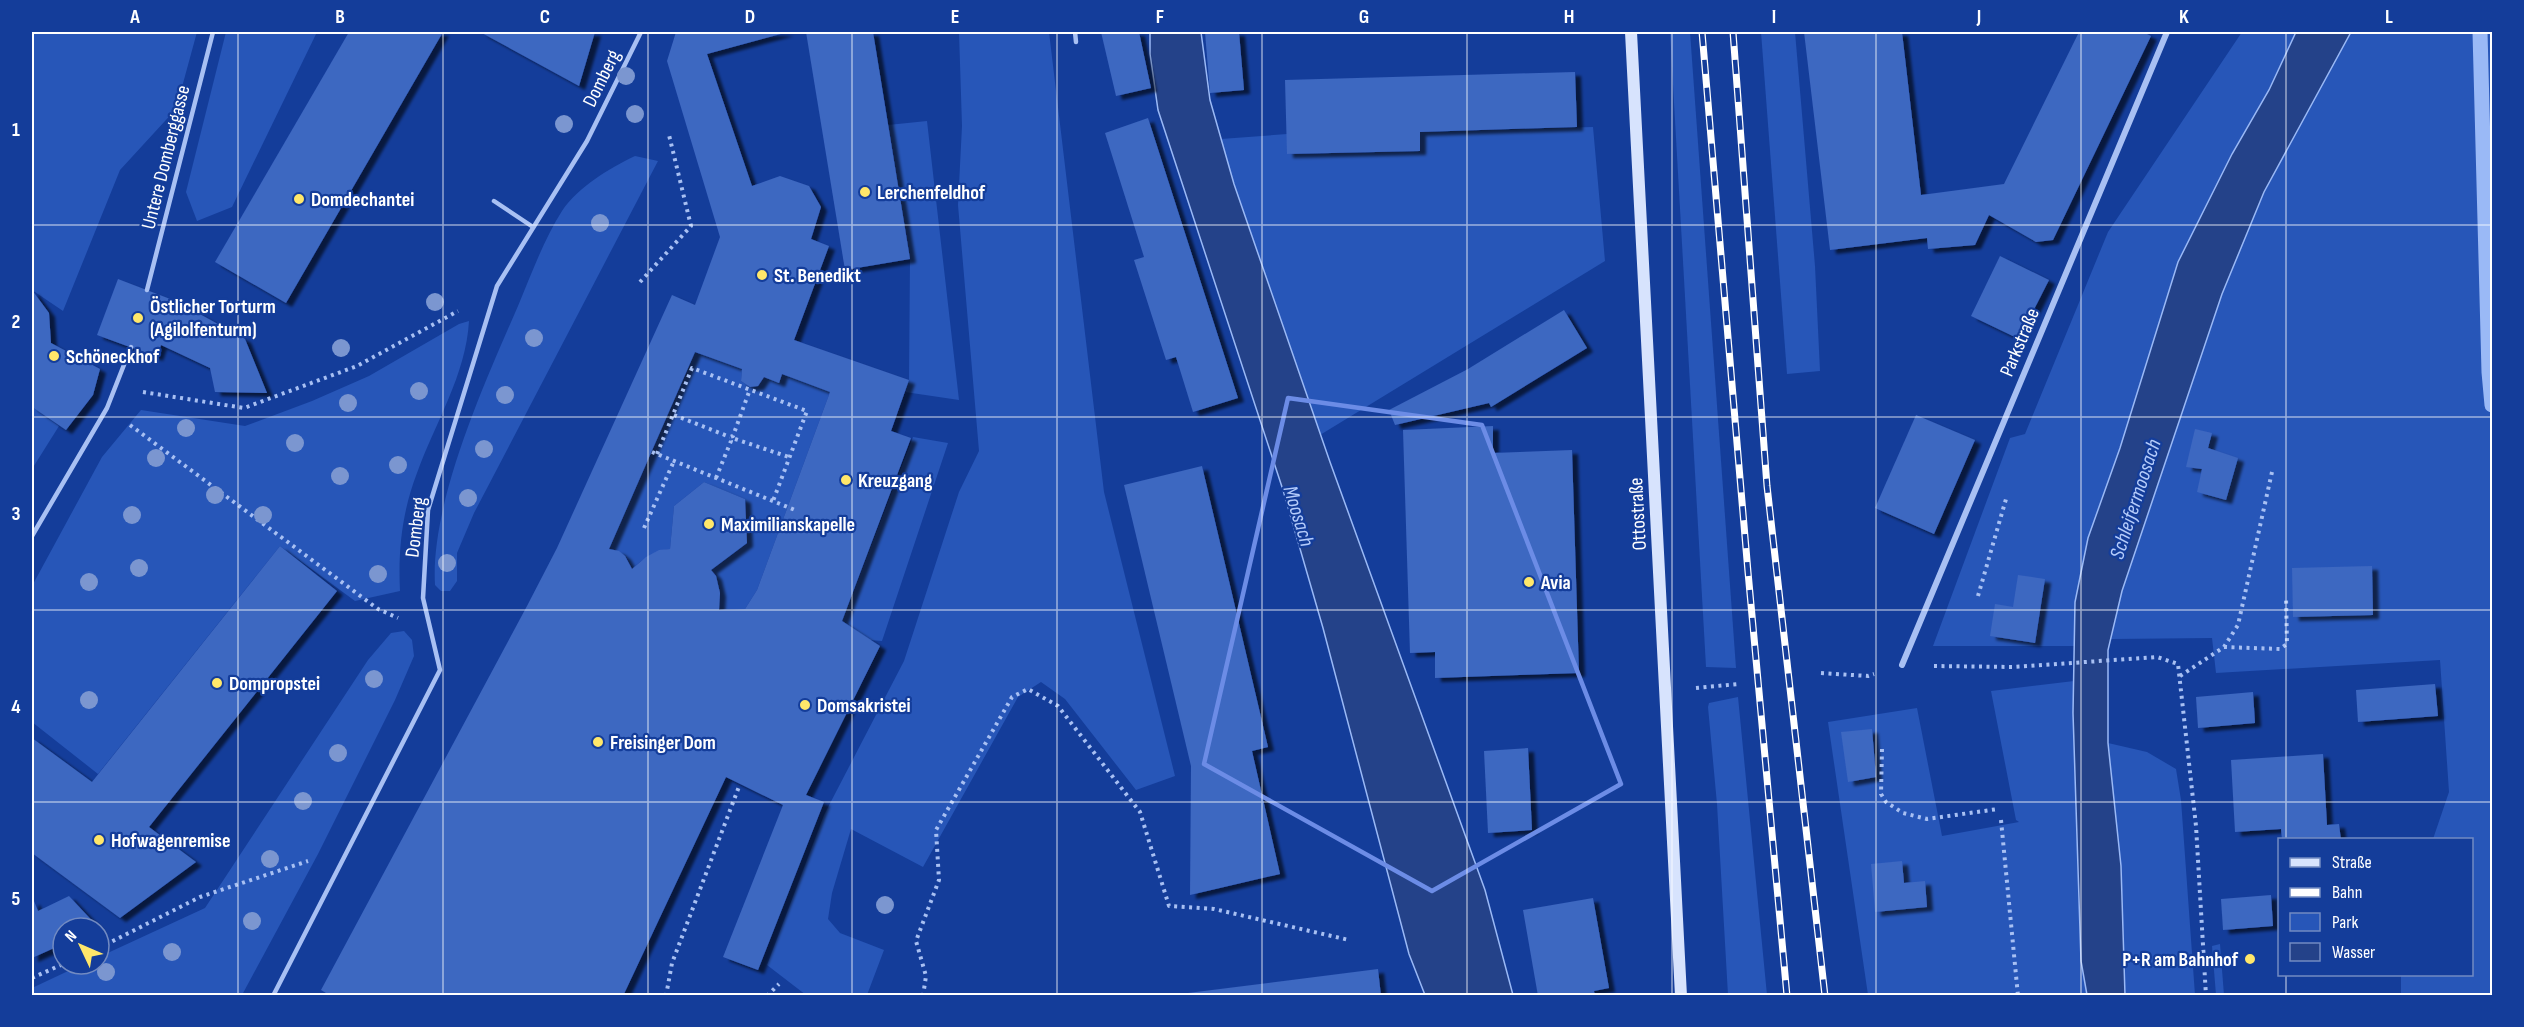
<svg xmlns="http://www.w3.org/2000/svg" width="2524" height="1027" viewBox="0 0 2524 1027" font-family="'Sofia Sans Condensed',sans-serif">
<style>
.green{fill:#2756b8}
.water{fill:#244289;stroke:#9ab9f6;stroke-width:1.5}
.lines{fill:none;stroke-linecap:round;stroke-linejoin:round}
.stream{stroke:#9ab9f6;stroke-width:15}
.building{fill:#3d67c1;fill-rule:evenodd;filter:url(#shadow)}
.path{stroke:#a8c0f3;stroke-width:4;stroke-dasharray:3 4.5;stroke-linecap:butt}
.service{stroke:#a8c0f3;stroke-width:4.5}
.minor{stroke:#a8c0f3;stroke-width:6}
.secondary{stroke:#d7e3fd;stroke-width:12}
.rail-casing{stroke:#fff;stroke-width:7}
.rail{stroke:#143d9a;stroke-width:4.5;stroke-dasharray:14;stroke-linecap:butt}
.tree{fill:#7b96d0}
.marked{fill:none;stroke:#6c8ce6;stroke-width:4.5;stroke-linejoin:round}
.grid{fill:none;stroke:#fff;stroke-width:1.5;stroke-opacity:0.55}
.poi-dot{fill:#ffe76a;stroke:#143d9a;stroke-width:2}
.labels{text-anchor:middle;stroke-width:4.5;stroke-linejoin:round;paint-order:stroke}
.street-label{font-size:20px;fill:#fff;stroke:#143d9a}
.poi-label{font-size:20px;font-weight:bold;fill:#fff;stroke:#143d9a;text-anchor:start}
.water-label{font-size:21px;font-style:italic;fill:#b4cbfa;stroke:#143d9a}
.neatline{fill:none;stroke:#fff;stroke-width:2}
.grid-label{font-size:20px;text-anchor:middle;font-weight:bold;fill:#fff}
</style>
<defs>
<filter id="shadow"><feDropShadow dx="6" dy="4" stdDeviation="1.5" flood-color="#0009"/></filter>
</defs>
<rect width="100%" height="100%" fill="#143d9a"/>
<g class="green">
<polygon points="32,32 197,32 176,109 120,170 63,311 32,290"/>
<polygon points="226,32 317,32 232,207 197,221 186,192"/>
<polygon points="959,32 1049,32 1104,492 1175,776 1136,790 1065,699 1041,682 1018,697 923,867 851,829 832,893 828,919 840,933 884,950 867,995 806,995 767,965 824,815 904,661 959,492 979,451 958,205 962,126"/>
<polygon points="1670,32 1690,32 1736,668 1706,667"/>
<polygon points="1761,32 1795,32 1815,266 1820,371 1787,374"/>
<polygon points="2242,32 2296,32 2269,90 2232,154 2120,448 2088,538 2075,602 2075,646 1933,646 2010,438 2025,434 2108,232"/>
<polygon points="2351,32 2492,32 2492,995 2401,995 2401,975 2472,974 2472,840 2433,839 2449,792 2440,660 2216,673 2212,638 2111,639 2122,591 2222,294 2264,192"/>
<polygon points="927,121 959,400 905,392 909,380 910,259 888,125"/>
<polygon points="1593,127 1605,261 1320,435 1234,184 1221,139 1287,134 1288,154 1420,151 1420,132"/>
<path d="M635 156 658 161 474 513 457 553V581L450 591H441L435 585C430 503 485 382 518 306 531 275 544 239 562 211 578 187 610 168 635 156Z"/>
<path d="M469 321C466 375 435 423 417 473 402 512 398 550 400 591L355 601 280 546 98 774 32 722V586L102 457 141 410 245 426 312 401 369 376 459 324Z"/>
<path d="M695 352 742 369 741 381 750 387 758 386 764 377 782 374 830 392 757 590 745 609 719 610C720 595 721 583 711 570L747 543 745 499 704 482 674 506 670 549C654 551 644 558 632 569 625 559 623 551 609 549Z"/>
<polygon points="32,407 59,426 32,469"/>
<polygon points="913,437 948,443 882,641 869,640 842,621"/>
<polygon points="404,631 412,640 414,656 395,700 318,854 242,995 32,995 32,988 83,964 99,964 99,957 205,908 368,660 391,633"/>
<polygon points="2074,681 2076,813 2081,961 2087,995 1868,995 1828,722 1917,708 1942,836 2019,822 2016,820 1991,691"/>
<polygon points="1738,697 1767,995 1728,995 1717,804 1708,707 1709,703"/>
<polygon points="2108,743 2147,752 2176,769 2181,800 2195,995 2125,995 2121,866"/>
<polygon points="2220,944 2224,995 2216,995 2212,946"/>
</g>
<g class="water">
<polygon points="1150,32 1201,32 1210,100 1234,184 1330,462 1485,890 1513,995 1425,995 1409,954 1323,628 1283,490 1158,110 1150,54"/>
<polygon points="2296,32 2351,32 2264,192 2222,294 2122,591 2108,650 2108,743 2121,866 2125,995 2087,995 2081,961 2073,713 2075,602 2088,538 2120,448 2178,262 2232,154 2269,90"/>
</g>
<g class="lines">
<polyline class="stream" points="2480,32 2489,372 2492,405"/>
</g>
<g class="building">
<polygon points="349,32 443,32 286,303 215,262"/>
<polygon points="480,32 595,32 579,86"/>
<path d="M676 32H788L707 54 752 186 780 176 809 186 821 207 811 239 829 246 794 340 909 380 891 431 911 438 842 621 880 646 806 795 824 802 758 970 723 957 783 805 726 777 623 996H331L321 990 527 606 557 548 672 295 695 305 720 237 667 61ZM695 352 742 369 741 381 750 387 758 386 764 377 779 383 782 374 830 392 757 590 745 609 719 610 720 593 716 576 711 570 747 543 745 499 704 482 674 506 670 549 659 550 646 557 632 569 625 556 619 551 609 549Z"/>
<polygon points="806,32 873,32 910,259 845,270"/>
<polygon points="1101,32 1139,32 1151,88 1116,96"/>
<polygon points="1205,32 1239,32 1244,90 1210,93"/>
<polygon points="1804,32 1902,32 1921,195 2004,184 2079,32 2143,32 2151,36 2053,240 2036,242 1989,215 1975,245 1928,249 1927,238 1830,250"/>
<polygon points="1575,72 1577,127 1420,132 1420,151 1287,154 1285,80"/>
<polygon points="1148,118 1238,398 1193,412 1176,357 1166,360 1134,260 1144,257 1105,133"/>
<polygon points="2000,256 2049,280 2019,339 1971,316"/>
<polygon points="118,279 178,302 245,339 267,393 215,392 210,368 161,345 157,357 97,335"/>
<polygon points="32,290 49,313 51,343 100,369 93,395 66,430 32,407"/>
<polygon points="1564,310 1587,348 1491,407 1489,403 1395,425 1389,410 1468,369"/>
<polygon points="1916,415 1975,440 1934,534 1875,508"/>
<polygon points="1493,426 1493,453 1572,450 1579,673 1435,678 1435,652 1410,653 1403,430"/>
<polygon points="2195,429 2212,433 2208,448 2238,458 2226,500 2197,492 2202,469 2186,467"/>
<polygon points="1202,466 1268,747 1252,751 1280,874 1190,895 1191,766 1124,485"/>
<polygon points="280,546 337,591 149,827 196,862 120,918 32,853 32,738 92,782"/>
<polygon points="2372,566 2373,615 2293,617 2292,568"/>
<polygon points="2018,575 2045,579 2035,643 1990,636 1995,604 2013,607"/>
<polygon points="2435,684 2438,716 2358,722 2356,690"/>
<polygon points="2253,692 2255,723 2198,728 2196,697"/>
<polygon points="1872,729 1876,777 1848,782 1841,732"/>
<polygon points="1528,748 1532,830 1488,833 1484,751"/>
<polygon points="2323,754 2327,825 2339,824 2341,840 2282,840 2281,829 2235,832 2231,760"/>
<polygon points="1902,861 1904,883 1925,881 1927,907 1875,912 1871,864"/>
<polygon points="2271,895 2273,926 2223,930 2221,899"/>
<polygon points="69,896 99,928 63,928 63,944 32,958 32,902 34,901 38,911"/>
<polygon points="1593,898 1609,988 1594,991 1595,996 1538,996 1523,910"/>
<polygon points="1378,969 1381,996 1180,996 1180,994"/>
</g>
<g class="lines">
<g class="path">
<polyline points="640,282 691,226 669,135"/>
<polyline points="143,392 244,408 357,366 458,311"/>
<polyline points="674,415 730,437"/>
<polyline points="130,425 378,609 398,618"/>
<polyline points="735,439 789,457"/>
<polyline points="652,452 795,510"/>
<polyline points="657,454 692,368 807,411 773,501"/>
<polyline points="716,478 731,441 730,437 733,436 749,392"/>
<polyline points="644,528 674,461"/>
<polyline points="1978,596 2006,499"/>
<polyline points="2224,647 2280,649 2287,644 2286,597"/>
<polyline points="1934,666 2014,667 2157,657 2178,664 2196,826 2206,996"/>
<polyline points="1821,673 1868,676 1874,674"/>
<polyline points="2180,676 2224,647 2238,625 2272,472"/>
<polyline points="1696,688 1738,684"/>
<polyline points="1882,749 1881,794 1886,802 1903,813 1927,819 1998,809"/>
<polyline points="2001,820 2018,996"/>
<polyline points="99,948 200,897 308,861"/>
<polyline points="32,978 63,964"/>
<polyline points="666,996 672,963 740,784"/>
<polyline points="767,996 779,984"/>
<polyline points="923,996 926,976 916,941 939,880 936,830 1012,697 1028,689 1058,706 1140,812 1169,906 1214,909 1349,940"/>
</g>
<g class="service">
<polyline points="1075,32 1076,42"/>
<polyline points="494,201 533,227"/>
<polyline points="147,290 213,32"/>
<polyline points="32,536 107,408 131,347"/>
<polyline points="273,996 440,670 423,598 428,510 497,286 587,141 641,32"/>
</g>
<polyline class="minor" points="1902,665 2167,32"/>
<polyline class="secondary" points="1631,32 1681,996"/>
<g class="rail-casing">
<g id="rail">
<polyline points="1702,32 1748,572 1787,996"/>
<polyline points="1733,32 1767,486 1825,996"/>
</g>
</g>
<use href="#rail" class="rail"/>
</g>
<g class="tree">
<circle cx="626" cy="76" r="9"/>
<circle cx="635" cy="114" r="9"/>
<circle cx="564" cy="124" r="9"/>
<circle cx="600" cy="223" r="9"/>
<circle cx="435" cy="302" r="9"/>
<circle cx="534" cy="338" r="9"/>
<circle cx="341" cy="348" r="9"/>
<circle cx="419" cy="391" r="9"/>
<circle cx="505" cy="395" r="9"/>
<circle cx="348" cy="403" r="9"/>
<circle cx="186" cy="428" r="9"/>
<circle cx="295" cy="443" r="9"/>
<circle cx="484" cy="449" r="9"/>
<circle cx="156" cy="458" r="9"/>
<circle cx="398" cy="465" r="9"/>
<circle cx="340" cy="476" r="9"/>
<circle cx="215" cy="495" r="9"/>
<circle cx="468" cy="498" r="9"/>
<circle cx="132" cy="515" r="9"/>
<circle cx="263" cy="515" r="9"/>
<circle cx="447" cy="563" r="9"/>
<circle cx="139" cy="568" r="9"/>
<circle cx="378" cy="574" r="9"/>
<circle cx="89" cy="582" r="9"/>
<circle cx="374" cy="679" r="9"/>
<circle cx="89" cy="700" r="9"/>
<circle cx="338" cy="753" r="9"/>
<circle cx="303" cy="801" r="9"/>
<circle cx="270" cy="859" r="9"/>
<circle cx="885" cy="905" r="9"/>
<circle cx="252" cy="921" r="9"/>
<circle cx="172" cy="952" r="9"/>
<circle cx="106" cy="972" r="9"/>
</g>
<path class="marked" d="M1288 398 1482 425 1621 784 1432 891 1204 764Z"/>
<path class="grid" d="M238 32V996M443 32V996M648 32V996M852 32V996M1057 32V996M1262 32V996M1467 32V996M1672 32V996M1876 32V996M2081 32V996M2286 32V840M32 225H2492M32 417H2492M32 610H2492M32 802H2492M2286 974V996"/>
<g class="poi-dot">
<circle cx="865" cy="192" r="6"/>
<circle cx="299" cy="199" r="6"/>
<circle cx="762" cy="275" r="6"/>
<circle cx="138" cy="318" r="6"/>
<circle cx="54" cy="356" r="6"/>
<circle cx="846" cy="480" r="6"/>
<circle cx="709" cy="524" r="6"/>
<circle cx="1529" cy="582" r="6"/>
<circle cx="217" cy="683" r="6"/>
<circle cx="805" cy="705" r="6"/>
<circle cx="598" cy="742" r="6"/>
<circle cx="99" cy="840" r="6"/>
<circle cx="2250" cy="959" r="6"/>
</g>
<g class="labels">
<g class="street-label">
<text transform="translate(601 78) rotate(-64)" y="7">Domberg</text>
<text transform="translate(165 157) rotate(-76)" y="7">Untere Domberggasse</text>
<text transform="translate(2019 342) rotate(-67)" y="7">Parkstraße</text>
<text transform="translate(1637 514) rotate(-93)" y="7">Ottostraße</text>
<text transform="translate(415 527) rotate(-83)" y="7">Domberg</text>
</g>
<g class="poi-label">
<text x="877" y="199">Lerchenfeldhof</text>
<text x="311" y="206">Domdechantei</text>
<text x="774" y="282">St. Benedikt</text>
<text x="150" y="313">Östlicher Torturm<tspan x="150" dy="23">(Agilolfenturm)</tspan></text>
<text x="66" y="363">Schöneckhof</text>
<text x="858" y="487">Kreuzgang</text>
<text x="721" y="531">Maximilianskapelle</text>
<text x="1541" y="589">Avia</text>
<text x="229" y="690">Dompropstei</text>
<text x="817" y="712">Domsakristei</text>
<text x="610" y="749">Freisinger Dom</text>
<text x="111" y="847">Hofwagenremise</text>
<text x="2238" y="966" text-anchor="end">P+R am Bahnhof</text>
</g>
<g class="water-label">
<text transform="translate(2135 499) rotate(-72)" y="7">Schleifermoosach</text>
<text transform="translate(1299 516) rotate(73)" y="7">Moosach</text>
</g>
</g>
<rect width="2524" height="1027" fill="none" stroke="#143d9a" stroke-width="66"/>
<rect x="2278" y="838" width="195" height="138" fill="#143d9a" stroke="#728bc2" stroke-width="1.5"/>
<rect x="2290" y="858" width="30" height="9" fill="#d7e3fd" stroke="#728bc2" stroke-width="1.5"/>
<text x="2332" y="868" font-size="18" fill="#ffffff">Straße</text>
<rect x="2290" y="888" width="30" height="9" fill="#ffffff" stroke="#728bc2" stroke-width="1.5"/>
<text x="2332" y="898" font-size="18" fill="#ffffff">Bahn</text>
<rect x="2290" y="913" width="30" height="18" fill="#2756b8" stroke="#728bc2" stroke-width="1.5"/>
<text x="2332" y="928" font-size="18" fill="#ffffff">Park</text>
<rect x="2290" y="943" width="30" height="18" fill="#244289" stroke="#728bc2" stroke-width="1.5"/>
<text x="2332" y="958" font-size="18" fill="#ffffff">Wasser</text>
<g transform="translate(81 946) rotate(314)"><circle r="28" fill="#143d9a" stroke="#728bc2" stroke-width="1.5"/>
<path d="M0-4.5L10 22L0 15L-10 22Z" fill="#ffe76a"/>
<text y="-9" font-size="16" font-weight="bold" text-anchor="middle" fill="#ffffff">N</text>
</g>
<rect x="33" y="33" width="2458" height="961" class="neatline"/>
<g class="grid-label">
<text x="135" y="23">A</text>
<text x="340" y="23">B</text>
<text x="545" y="23">C</text>
<text x="750" y="23">D</text>
<text x="955" y="23">E</text>
<text x="1160" y="23">F</text>
<text x="1364" y="23">G</text>
<text x="1569" y="23">H</text>
<text x="1774" y="23">I</text>
<text x="1979" y="23">J</text>
<text x="2184" y="23">K</text>
<text x="2389" y="23">L</text>
<text x="16" y="136">1</text>
<text x="16" y="328">2</text>
<text x="16" y="520">3</text>
<text x="16" y="713">4</text>
<text x="16" y="905">5</text>
</g>
</svg>
